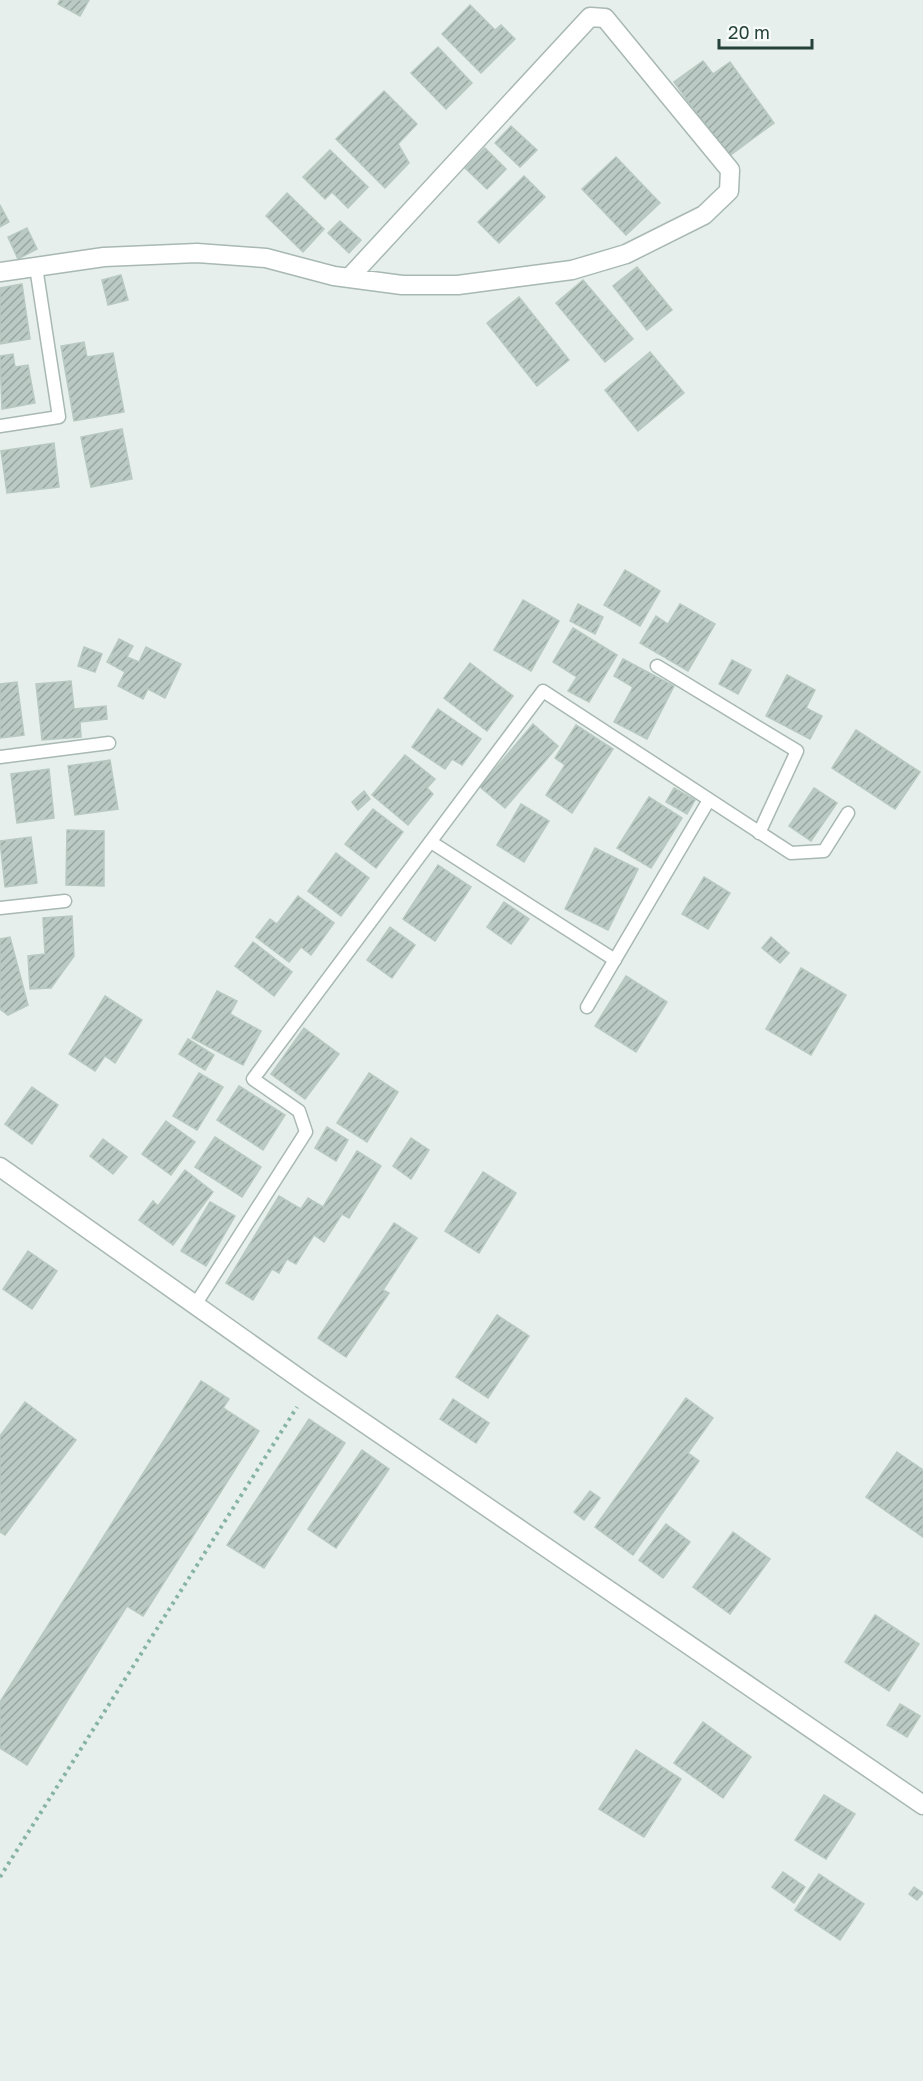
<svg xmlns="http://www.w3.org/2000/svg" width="923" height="2081" viewBox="0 0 923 2081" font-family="'Golos Text',sans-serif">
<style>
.building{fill:url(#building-hatch);stroke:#b8c9c2;stroke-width:1.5}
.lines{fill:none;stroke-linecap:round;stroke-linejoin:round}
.service-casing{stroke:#a8b8b2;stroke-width:15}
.minor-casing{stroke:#a8b8b2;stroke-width:21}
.tertiary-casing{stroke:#a8b8b2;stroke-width:21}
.path{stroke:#86b3a5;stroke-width:4;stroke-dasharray:3 4.5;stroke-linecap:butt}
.service{stroke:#fff;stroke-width:12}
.minor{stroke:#fff;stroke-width:18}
.tertiary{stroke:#fff;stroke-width:18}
</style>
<defs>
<pattern id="building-hatch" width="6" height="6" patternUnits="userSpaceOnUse" patternTransform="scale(1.5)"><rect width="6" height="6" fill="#bbcac4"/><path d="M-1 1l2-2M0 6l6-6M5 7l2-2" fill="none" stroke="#98a6a0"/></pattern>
</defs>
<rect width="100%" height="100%" fill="#e6efeb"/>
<g class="building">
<polygon points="60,0 89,0 80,16 58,4"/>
<polygon points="470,5 495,30 501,25 515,39 481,73 442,34"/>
<polygon points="438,47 472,83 446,109 411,73"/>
<polygon points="703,61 713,74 730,62 774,123 728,157 674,82"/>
<polygon points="384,91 417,124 398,144 409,163 385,188 336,139"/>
<polygon points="511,126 537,150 520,167 495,143"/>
<polygon points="485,148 506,169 487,189 465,168"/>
<polygon points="330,150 368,187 348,208 332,192 325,199 303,177"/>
<polygon points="616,157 660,203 626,235 582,189"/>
<polygon points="524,176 545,197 499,243 478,222"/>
<polygon points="287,193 324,229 303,252 266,216"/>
<polygon points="0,205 9,222 0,227"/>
<polygon points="340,221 361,240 349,253 328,233"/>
<polygon points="27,228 37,249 18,259 8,237"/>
<polygon points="637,267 672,310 647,330 613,286"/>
<polygon points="121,275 128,300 108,305 102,280"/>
<polygon points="583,280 633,339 605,362 556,303"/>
<polygon points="22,284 30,339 0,344 0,288"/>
<polygon points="519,297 569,360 537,386 487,323"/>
<polygon points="84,342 87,357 113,353 124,412 74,421 61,346"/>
<polygon points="650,352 684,393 638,431 605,390"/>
<polygon points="13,354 15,367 28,365 35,403 2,409 0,356"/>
<polygon points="122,429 132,479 91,487 81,437"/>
<polygon points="54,443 59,487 7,493 1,451"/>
<polygon points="625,570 660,591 640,626 604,605"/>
<polygon points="523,600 559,621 531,671 494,650"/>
<polygon points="578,604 603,617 595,634 570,621"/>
<polygon points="680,604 715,624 688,671 640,643 656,616 668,624"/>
<polygon points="573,628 617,655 589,702 568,691 577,677 553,662"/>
<polygon points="119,639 133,646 127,657 139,662 146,647 181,664 165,698 148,689 143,699 118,686 125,672 107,662"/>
<polygon points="84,647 102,654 95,672 78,666"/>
<polygon points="623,659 674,686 647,739 614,722 633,687 614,676"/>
<polygon points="732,660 751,670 738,694 719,684"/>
<polygon points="470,663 513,696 487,731 444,698"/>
<polygon points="787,675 815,690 806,708 822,716 810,739 766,716"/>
<polygon points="71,681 74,709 106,706 107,719 80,722 81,737 42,740 36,684"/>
<polygon points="17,682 24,735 0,738 0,684"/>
<polygon points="438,709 481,739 462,765 452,759 445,769 412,747"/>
<polygon points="533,724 558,746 505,808 480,787"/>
<polygon points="576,725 613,749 572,813 546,795 565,765 555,758"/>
<polygon points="856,730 920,772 895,809 832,768"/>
<polygon points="405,755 435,779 427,788 433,794 408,825 372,795"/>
<polygon points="110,760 118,809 75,815 68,766"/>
<polygon points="49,769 54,818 17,823 11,774"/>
<polygon points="674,788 695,800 687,814 666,802"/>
<polygon points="814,788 837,803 811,841 789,826"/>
<polygon points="364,791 370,799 358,810 352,802"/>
<polygon points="649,797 682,818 651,868 617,848"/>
<polygon points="521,804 549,821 524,862 497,845"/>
<polygon points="373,809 403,832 376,868 345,844"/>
<polygon points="67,830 104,831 104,886 66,885"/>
<polygon points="31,837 37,883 5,887 0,841"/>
<polygon points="595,848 638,869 608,930 565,909"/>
<polygon points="336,853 369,878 341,916 308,891"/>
<polygon points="438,865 471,887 435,941 403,919"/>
<polygon points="704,877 730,893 708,929 682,914"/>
<polygon points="298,896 334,923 311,955 301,947 289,962 256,937 270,919 277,924"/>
<polygon points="504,902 529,919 511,944 487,927"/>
<polygon points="72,916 74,956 51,988 30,989 28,956 45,954 43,918"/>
<polygon points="390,927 415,945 392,978 367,960"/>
<polygon points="10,937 28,1005 8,1015 0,1009 0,939"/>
<polygon points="771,937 789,953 780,963 762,948"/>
<polygon points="253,942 292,972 274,996 235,966"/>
<polygon points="801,968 846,995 811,1055 766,1029"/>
<polygon points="626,976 667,1002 636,1052 595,1026"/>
<polygon points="217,991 237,1001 230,1014 261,1031 243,1065 192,1038"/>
<polygon points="105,996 142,1020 115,1063 105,1056 95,1071 69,1054"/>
<polygon points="304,1028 339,1054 305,1099 271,1074"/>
<polygon points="188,1039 214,1055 205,1070 179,1054"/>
<polygon points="199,1073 223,1087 197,1130 173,1116"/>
<polygon points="369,1073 398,1092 367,1142 337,1123"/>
<polygon points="239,1086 285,1115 263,1150 217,1120"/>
<polygon points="32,1087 58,1105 32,1144 5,1124"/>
<polygon points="166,1121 195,1142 171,1175 142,1154"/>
<polygon points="327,1127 348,1140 336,1161 315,1148"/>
<polygon points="215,1137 261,1167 242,1197 195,1167"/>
<polygon points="411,1138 429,1150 411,1179 393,1166"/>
<polygon points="103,1139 127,1157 113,1174 90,1156"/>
<polygon points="357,1151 381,1166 349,1218 342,1214 324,1242 314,1235 296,1264 287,1259 279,1273 272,1269 253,1300 226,1283 279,1196 301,1209 308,1198 323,1207"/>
<polygon points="185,1170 213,1192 173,1245 139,1220 153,1201 158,1206"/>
<polygon points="483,1172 516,1193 479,1253 445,1231"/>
<polygon points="210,1202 235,1216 206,1266 181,1251"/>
<polygon points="394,1223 417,1238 383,1290 389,1293 346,1357 318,1338"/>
<polygon points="28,1251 57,1271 32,1309 3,1289"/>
<polygon points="497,1315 529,1336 488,1398 456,1377"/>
<polygon points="201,1381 229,1399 223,1408 259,1431 143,1616 127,1606 27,1765 0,1748 0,1702"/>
<polygon points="686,1398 713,1418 688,1453 699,1461 633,1555 595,1527"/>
<polygon points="453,1399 489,1423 476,1443 440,1419"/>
<polygon points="25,1402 76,1440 5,1535 0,1532 0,1436"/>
<polygon points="309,1419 345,1443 264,1568 227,1545"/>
<polygon points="362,1450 389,1469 336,1548 308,1529"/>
<polygon points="897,1452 923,1470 923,1537 866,1497"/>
<polygon points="590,1491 600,1498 584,1520 574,1512"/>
<polygon points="666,1524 690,1542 663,1578 639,1560"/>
<polygon points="733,1532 770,1559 730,1614 693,1587"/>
<polygon points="875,1615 919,1644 889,1691 845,1662"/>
<polygon points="900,1704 920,1716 907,1737 887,1725"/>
<polygon points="703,1722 751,1757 723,1798 674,1763"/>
<polygon points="636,1750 681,1779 644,1837 599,1809"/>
<polygon points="824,1795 855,1814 826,1859 795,1840"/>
<polygon points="783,1872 805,1887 794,1903 772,1887"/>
<polygon points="819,1874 864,1904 840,1940 795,1910"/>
<polygon points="914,1887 923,1893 917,1900 909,1894"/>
</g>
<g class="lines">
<g class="service-casing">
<g id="service">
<polyline points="0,426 59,417 36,267"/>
<polyline points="657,666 797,751 759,833"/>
<polyline points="0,757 109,743"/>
<polyline points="431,842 615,960"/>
<polyline points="0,908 65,901"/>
<polyline points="587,1007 709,800"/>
<polyline points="195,1305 306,1132 299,1111 253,1079 543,691 791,853 824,851 848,813"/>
</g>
</g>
<g class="minor-casing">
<polyline id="minor" points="0,272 104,257 197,253 266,258 334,276 402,285 458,285 572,270 626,254 704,215 729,191 730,170 605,18 590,17 349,278"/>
</g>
<g class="tertiary-casing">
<polyline id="tertiary" points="0,1167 310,1386 923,1805"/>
</g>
<polyline class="path" points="0,1877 297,1407"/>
<use href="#service" class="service"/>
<use href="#minor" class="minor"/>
<use href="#tertiary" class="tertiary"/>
</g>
<path d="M719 39v9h93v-9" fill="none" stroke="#24423a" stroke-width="3"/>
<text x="728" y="39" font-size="18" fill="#24423a" stroke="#f7fbf9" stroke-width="4.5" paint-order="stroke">20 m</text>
</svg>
